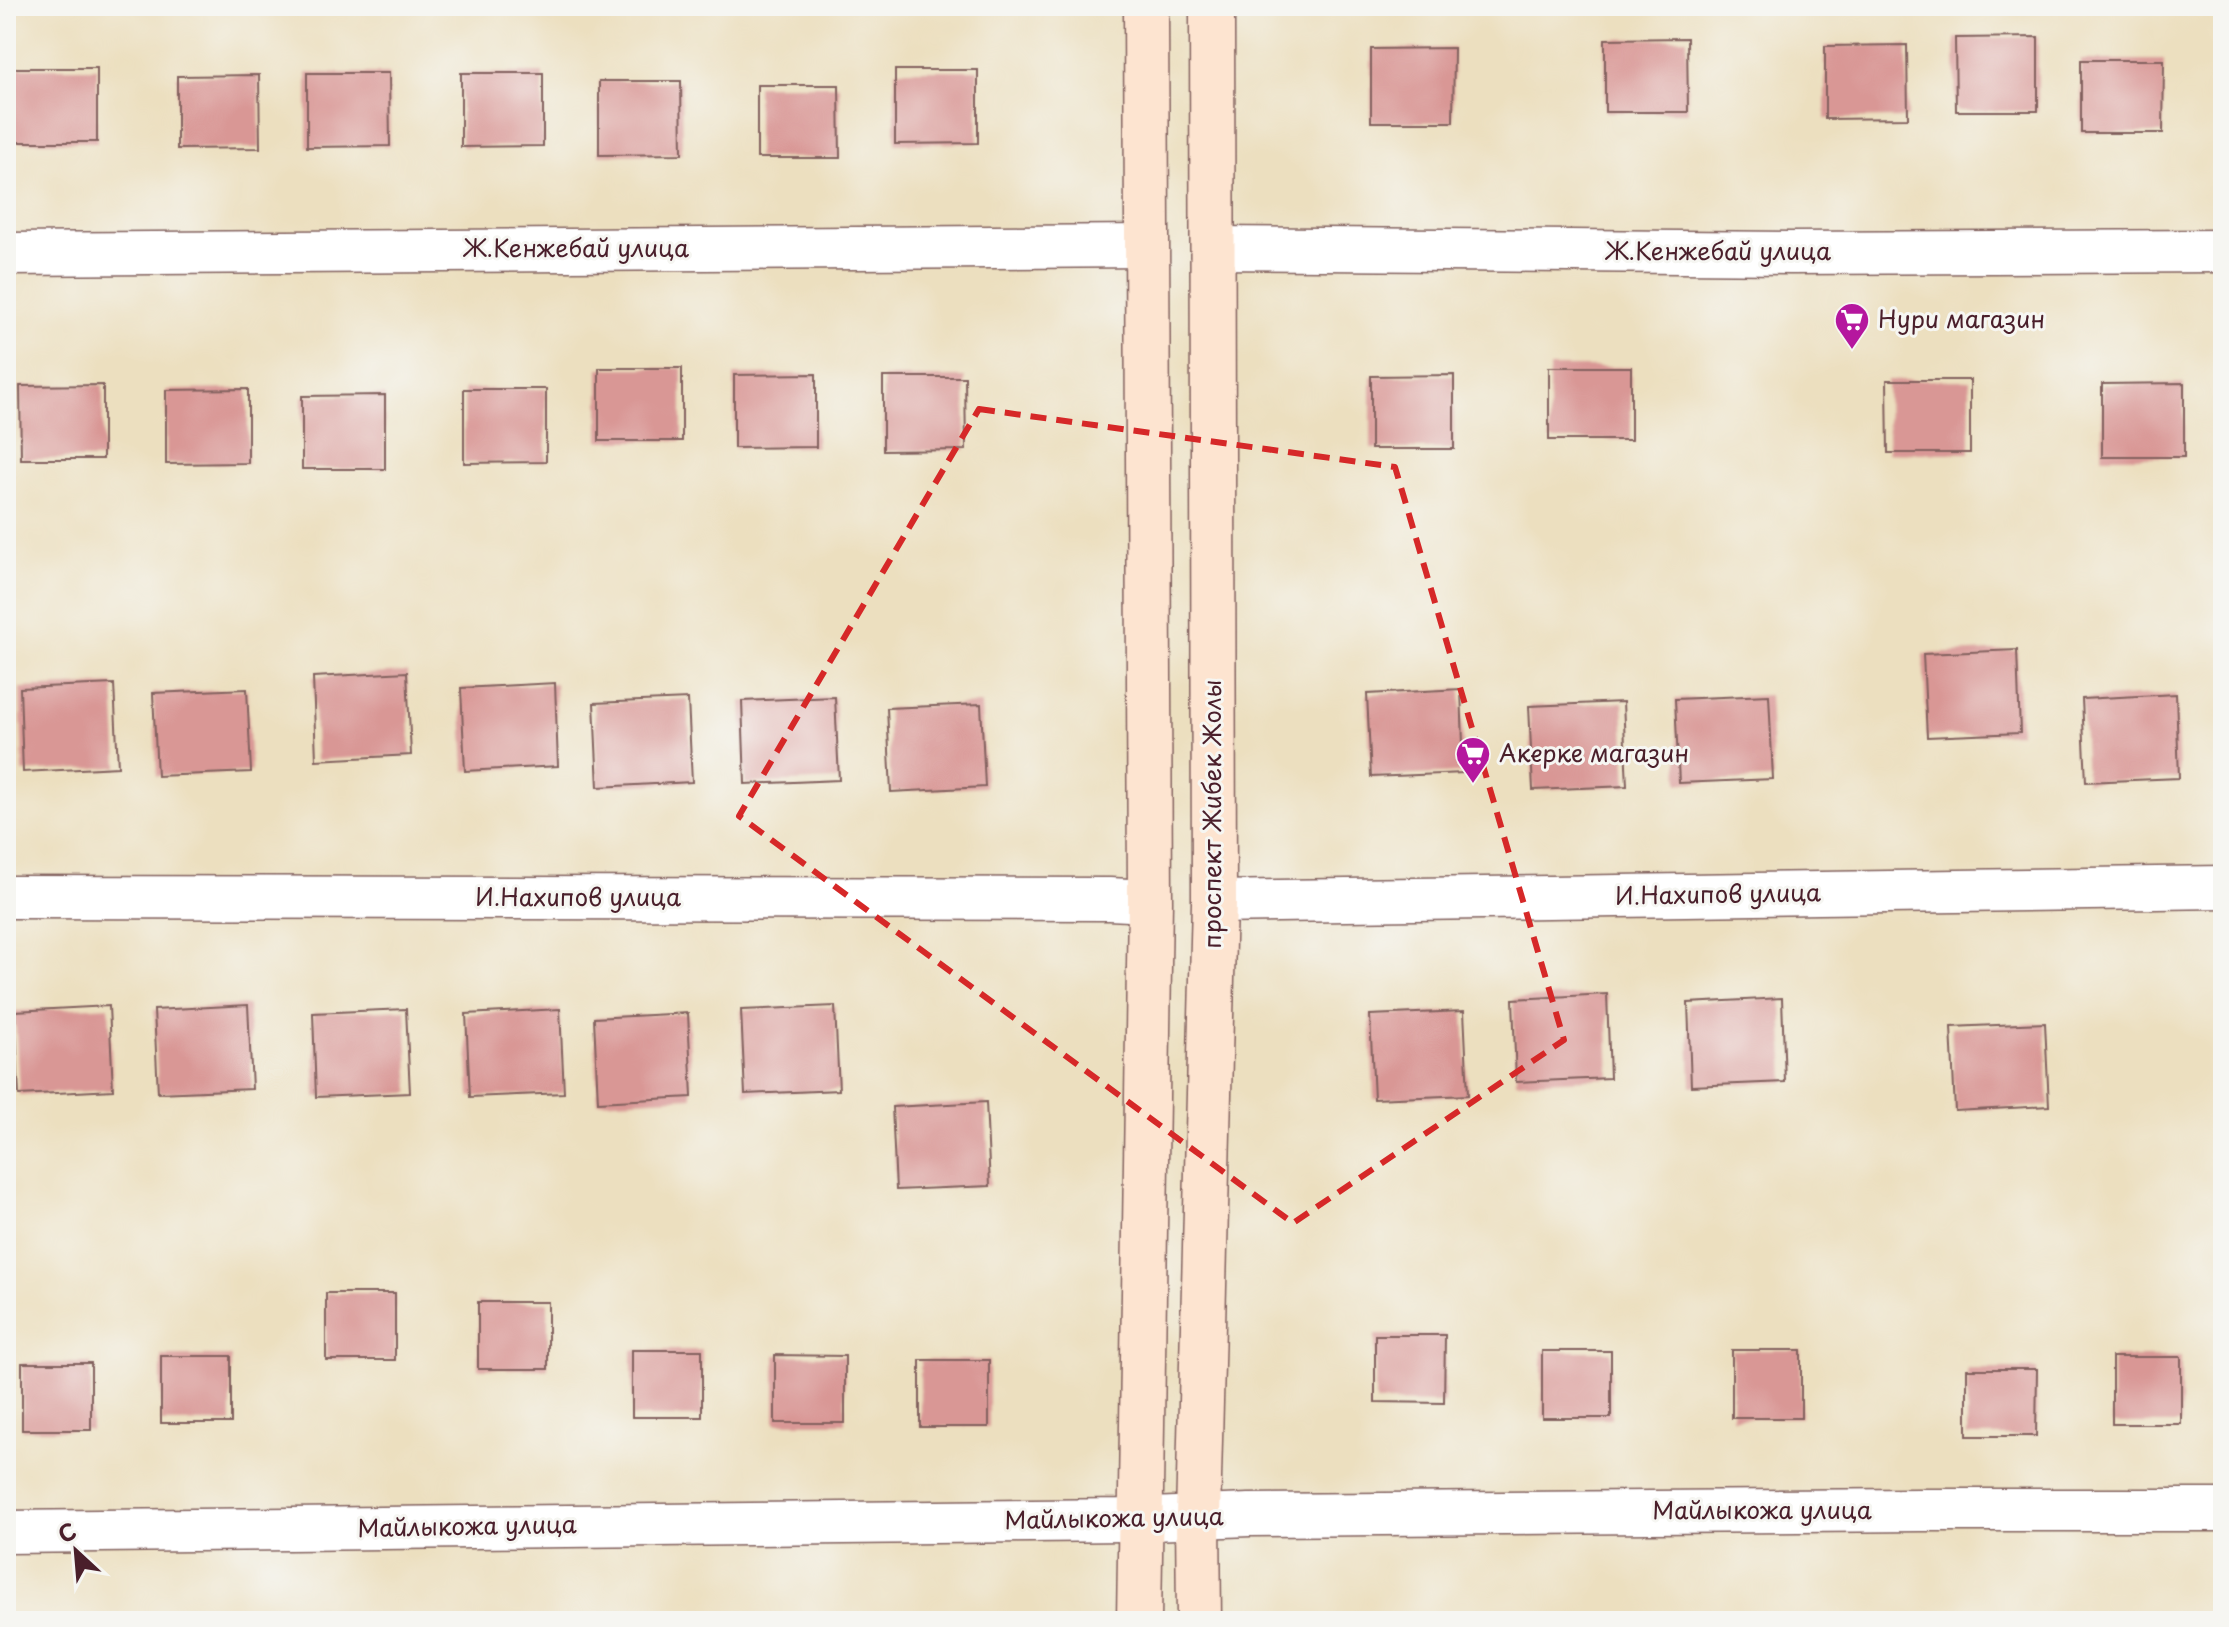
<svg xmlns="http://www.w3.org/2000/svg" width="2229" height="1627" viewBox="0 0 2229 1627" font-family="'Playpen Sans',sans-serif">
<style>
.building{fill:#d99795}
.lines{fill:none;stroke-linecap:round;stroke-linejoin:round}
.street-casing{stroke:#83625f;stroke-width:45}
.secondary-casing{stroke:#83625f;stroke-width:47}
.street{stroke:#fff;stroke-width:42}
.secondary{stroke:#fde4d0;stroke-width:44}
.marked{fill:none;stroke:#d62828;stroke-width:6;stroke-dasharray:16 10;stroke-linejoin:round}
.labels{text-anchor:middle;stroke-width:6;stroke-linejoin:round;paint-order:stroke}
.street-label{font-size:24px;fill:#4a1f2b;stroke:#f6f6f2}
.poi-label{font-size:24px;fill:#4a1f2b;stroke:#f6f6f2;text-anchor:start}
</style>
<rect width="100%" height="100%" fill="#f6f6f2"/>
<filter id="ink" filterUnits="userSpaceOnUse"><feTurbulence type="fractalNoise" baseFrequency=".0125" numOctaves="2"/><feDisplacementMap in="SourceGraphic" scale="16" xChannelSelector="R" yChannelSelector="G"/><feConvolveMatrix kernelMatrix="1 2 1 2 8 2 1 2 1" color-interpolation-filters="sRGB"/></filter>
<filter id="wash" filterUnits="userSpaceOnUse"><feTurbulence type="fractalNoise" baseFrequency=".006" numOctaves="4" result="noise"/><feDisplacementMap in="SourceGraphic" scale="32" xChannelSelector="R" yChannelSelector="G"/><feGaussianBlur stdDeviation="1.8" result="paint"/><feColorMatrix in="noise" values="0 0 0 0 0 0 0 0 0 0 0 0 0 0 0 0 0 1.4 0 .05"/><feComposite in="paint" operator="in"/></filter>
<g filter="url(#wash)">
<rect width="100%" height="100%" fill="#ecdfbf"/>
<g id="blocks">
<g class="building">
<polygon points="2038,37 2038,111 1956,111 1955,38"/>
<polygon points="1687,38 1688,112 1605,112 1605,39"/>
<polygon points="1907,45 1908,118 1825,119 1825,46"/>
<polygon points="1454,48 1453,122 1371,122 1371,49"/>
<polygon points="2081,60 2164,60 2163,133 2081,133"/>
<rect x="14" y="68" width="83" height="74"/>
<polygon points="895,70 978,70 978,143 895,144"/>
<polygon points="307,73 389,73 390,146 307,147"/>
<polygon points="461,73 543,73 543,146 461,147"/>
<polygon points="259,75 260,148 177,149 177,76"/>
<polygon points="599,81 681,81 682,154 599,155"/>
<polygon points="757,85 839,85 840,158 757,158"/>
<rect x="1549" y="367" width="82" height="73"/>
<rect x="599" y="368" width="83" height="73"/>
<polygon points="816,374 816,447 734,448 734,375"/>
<polygon points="1454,375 1454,449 1371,449 1371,376"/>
<polygon points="883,377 965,377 966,450 883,451"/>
<polygon points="1887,380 1970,380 1970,453 1888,453"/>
<polygon points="2184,383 2184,457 2102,457 2102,384"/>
<polygon points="103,385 103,459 21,459 20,386"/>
<polygon points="248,389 248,463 166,464 166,390"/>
<polygon points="464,389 546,389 546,462 464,463"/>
<polygon points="385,395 385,469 302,469 302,396"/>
<polygon points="2017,650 2020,733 1927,737 1923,654"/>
<polygon points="407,672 411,755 316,760 313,677"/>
<polygon points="555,683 558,766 465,771 461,688"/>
<polygon points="114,684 118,767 23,772 20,688"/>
<polygon points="247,689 251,772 157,776 153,693"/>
<polygon points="1461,689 1464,773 1371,777 1367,694"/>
<polygon points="2176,694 2179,778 2086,782 2082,699"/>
<polygon points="1769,695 1773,779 1679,783 1675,699"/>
<polygon points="835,697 839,780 745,784 742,701"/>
<polygon points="688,699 692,782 598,787 594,703"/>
<polygon points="1623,702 1627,786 1533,790 1529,706"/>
<polygon points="981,704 985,787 891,792 887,708"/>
<polygon points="1607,994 1610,1078 1516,1082 1513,999"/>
<polygon points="1782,998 1785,1082 1691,1086 1688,1003"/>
<polygon points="248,1005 252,1089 158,1093 154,1010"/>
<polygon points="109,1006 113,1090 19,1095 15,1011"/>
<polygon points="835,1006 839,1090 745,1094 741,1010"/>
<polygon points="406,1009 410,1093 316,1097 313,1013"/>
<polygon points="560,1009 564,1093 470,1097 466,1014"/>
<polygon points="1464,1011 1468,1095 1374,1099 1370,1015"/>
<polygon points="688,1013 692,1097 598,1102 594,1018"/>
<polygon points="2045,1023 2049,1106 1955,1111 1951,1027"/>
<polygon points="986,1102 990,1186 896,1190 892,1107"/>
<rect x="326" y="1293" width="69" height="67"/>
<rect x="478" y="1302" width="70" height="67"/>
<polygon points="1375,1335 1445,1335 1444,1403 1375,1402"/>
<rect x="632" y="1350" width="70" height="67"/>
<rect x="1732" y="1350" width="69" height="68"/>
<rect x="1542" y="1351" width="69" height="67"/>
<polygon points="775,1355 845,1356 845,1423 775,1423"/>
<rect x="161" y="1356" width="70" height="67"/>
<rect x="2112" y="1357" width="69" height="67"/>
<rect x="920" y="1360" width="69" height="67"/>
<rect x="22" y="1363" width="69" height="67"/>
<polygon points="1967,1369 2037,1369 2036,1436 1967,1436"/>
</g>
</g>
</g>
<g filter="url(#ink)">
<use href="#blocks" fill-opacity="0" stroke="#83625f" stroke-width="2"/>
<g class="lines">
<g class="street-casing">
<g id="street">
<polyline points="1213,248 1790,253 2223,251"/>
<polyline points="6,254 1147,246"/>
<polyline points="6,897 1109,899 1150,901"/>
<polyline points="1214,902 2223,887"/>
<polyline points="6,1532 1127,1520 1249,1515 1920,1510 2223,1510"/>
</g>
</g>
<g class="secondary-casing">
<g id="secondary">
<polyline points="1139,1621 1150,901 1146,6"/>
<polyline points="1199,1621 1198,1517 1214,902 1212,6"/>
</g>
</g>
<use href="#street" class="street"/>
<use href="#secondary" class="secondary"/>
</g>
</g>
<path class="marked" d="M979 409 1395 467 1564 1040 1293 1223 739 816Z"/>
<defs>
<g id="supermarket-pin" transform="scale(1.8)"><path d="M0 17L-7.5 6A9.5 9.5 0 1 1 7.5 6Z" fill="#b5179e" stroke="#f6f6f2"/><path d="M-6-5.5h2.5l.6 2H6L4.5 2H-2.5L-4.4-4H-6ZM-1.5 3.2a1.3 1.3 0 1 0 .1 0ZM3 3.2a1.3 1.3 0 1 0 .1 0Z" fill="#fff"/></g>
</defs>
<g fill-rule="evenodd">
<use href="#supermarket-pin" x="1852" y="320"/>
<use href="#supermarket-pin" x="1473" y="754"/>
</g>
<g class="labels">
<g class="street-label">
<text x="576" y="257">Ж.Кенжебай улица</text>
<text x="1718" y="260">Ж.Кенжебай улица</text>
<text transform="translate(1213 814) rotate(-90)" y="8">проспект Жибек Жолы</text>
<text transform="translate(1718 895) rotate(-1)" y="8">И.Нахипов улица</text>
<text x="578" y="906">И.Нахипов улица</text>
<text x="1762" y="1519">Майлыкожа улица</text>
<text transform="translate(1114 1519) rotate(-1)" y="8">Майлыкожа улица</text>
<text transform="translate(467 1527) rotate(-1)" y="8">Майлыкожа улица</text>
</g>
<g class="poi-label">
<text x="1878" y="328">Нури магазин</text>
<text x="1499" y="762">Акерке магазин</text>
</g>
</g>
<rect width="2229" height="1627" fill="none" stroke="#f6f6f2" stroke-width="32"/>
<g transform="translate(76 1551) rotate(334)" stroke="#f6f6f2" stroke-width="6" paint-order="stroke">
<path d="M0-6L14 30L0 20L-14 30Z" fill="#4a1f2b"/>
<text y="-12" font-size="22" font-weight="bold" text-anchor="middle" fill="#4a1f2b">С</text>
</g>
</svg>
